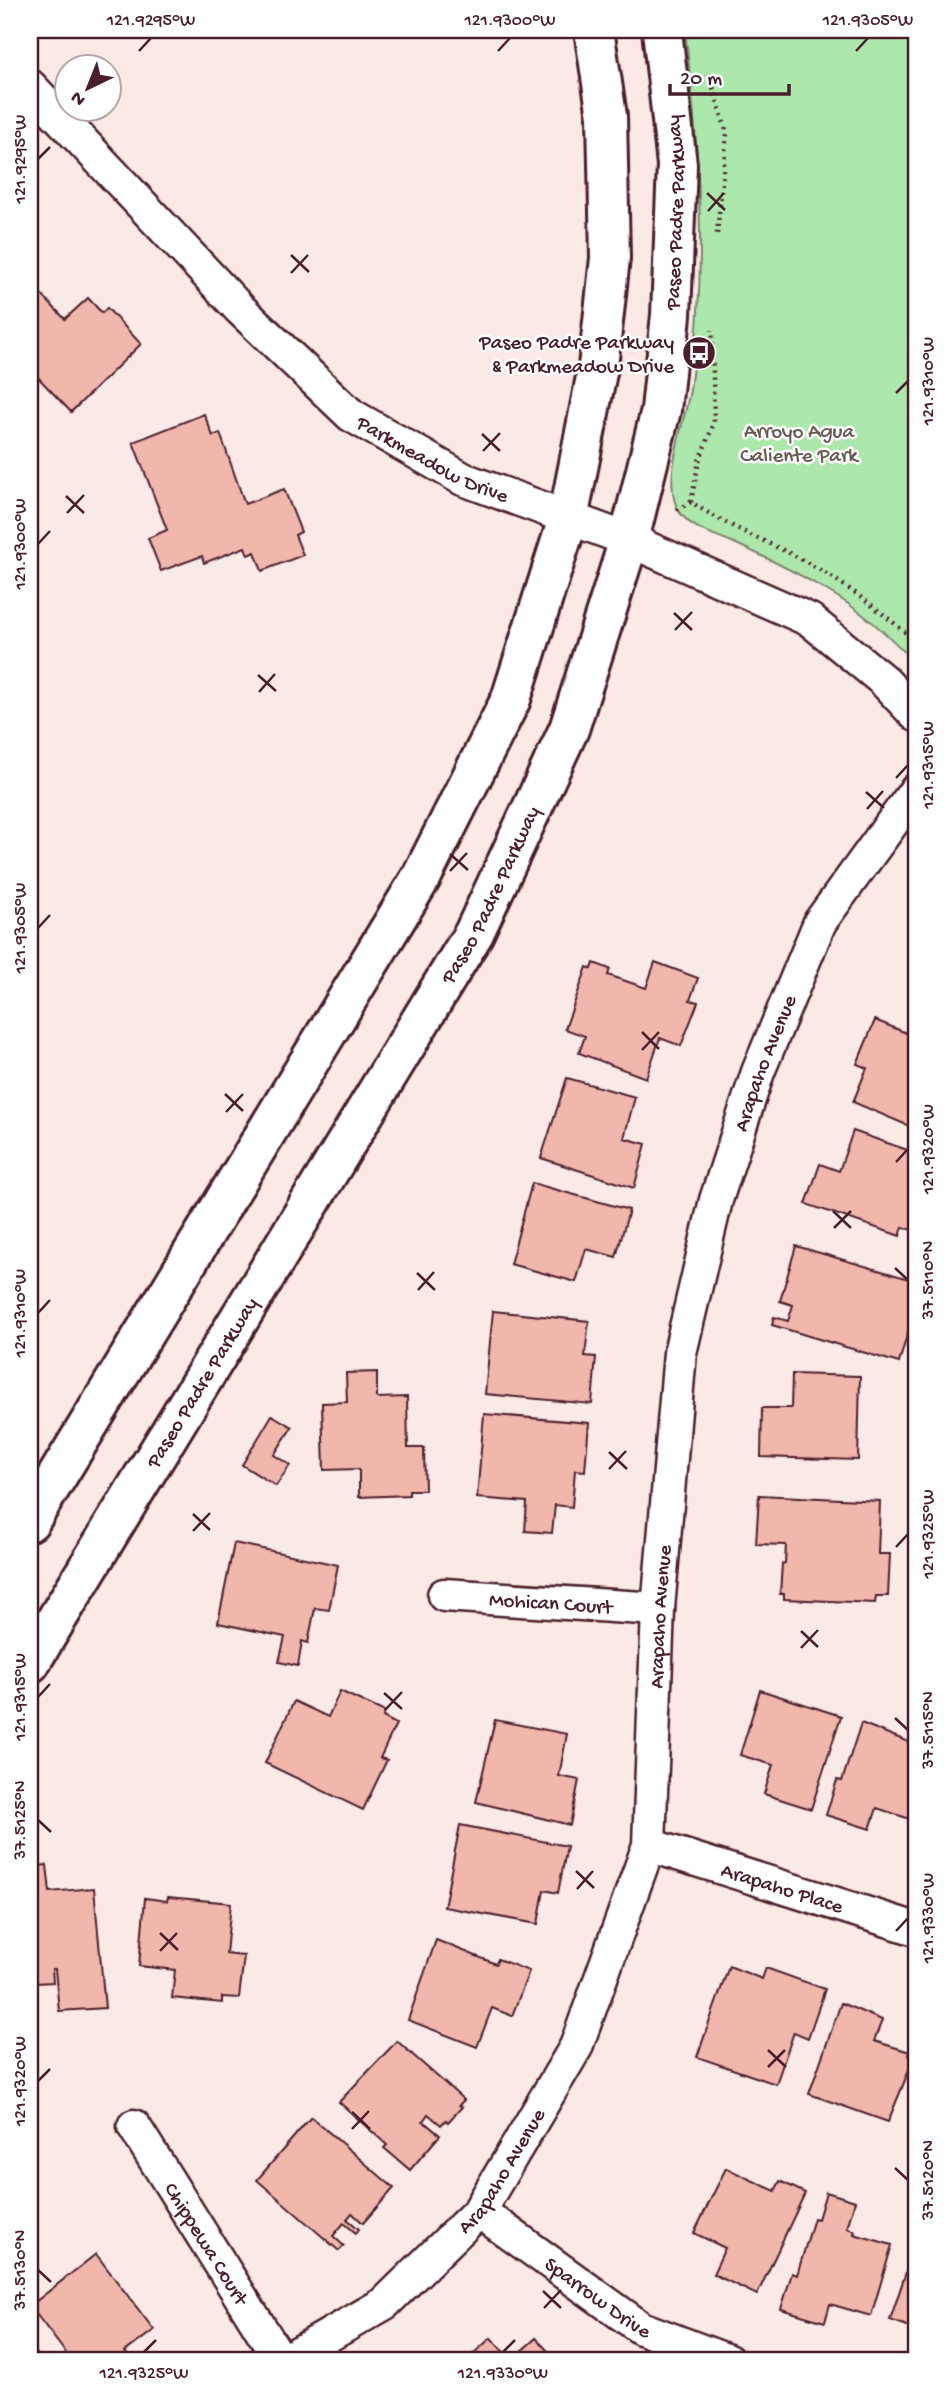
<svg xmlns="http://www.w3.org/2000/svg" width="946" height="2391" viewBox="0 0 946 2391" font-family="'Gochi Hand',sans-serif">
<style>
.green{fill:#ace7ac;stroke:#7b836c;stroke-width:2}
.building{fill:#f1b6ac;stroke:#4a1f2b;stroke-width:2}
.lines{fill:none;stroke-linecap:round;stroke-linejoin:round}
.minor-casing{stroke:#4a1f2b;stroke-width:37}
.secondary-casing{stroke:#4a1f2b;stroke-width:44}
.path{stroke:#4a1f2b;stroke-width:4.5;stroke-dasharray:2 5;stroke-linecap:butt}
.minor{stroke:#fff;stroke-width:32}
.secondary{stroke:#fff;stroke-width:38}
.ticks{fill:none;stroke:#4a1f2b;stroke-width:2.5}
.labels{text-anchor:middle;stroke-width:5;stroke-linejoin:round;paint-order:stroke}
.street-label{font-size:21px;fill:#4a1f2b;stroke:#fff}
.poi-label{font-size:21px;fill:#4a1f2b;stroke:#fff;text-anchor:end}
.park-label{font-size:21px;fill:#675b52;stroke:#fff}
.neatline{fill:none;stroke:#4a1f2b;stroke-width:2.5}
.ticks-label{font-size:18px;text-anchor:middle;fill:#4a1f2b}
</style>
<rect width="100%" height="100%" fill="#fbe9e6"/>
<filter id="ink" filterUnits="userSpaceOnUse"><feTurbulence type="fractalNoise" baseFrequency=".0143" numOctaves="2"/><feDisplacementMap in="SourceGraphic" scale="14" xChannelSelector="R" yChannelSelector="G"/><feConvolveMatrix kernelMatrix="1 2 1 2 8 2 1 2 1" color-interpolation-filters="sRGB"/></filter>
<g filter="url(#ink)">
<path class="green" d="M685 30H916V664C891 637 858 608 826 590 796 572 763 556 732 542 713 534 694 530 681 514 659 486 685 422 690 390 708 270 699 149 685 30Z"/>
<g class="building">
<polygon points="40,293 65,319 88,298 102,313 107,308 141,344 71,412 30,369 30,303"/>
<polygon points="204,414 213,436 220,433 245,504 284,489 301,532 295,535 303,555 262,571 255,552 248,555 245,547 204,563 202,556 161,571 148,538 167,530 133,442"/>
<polygon points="655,962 698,978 690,1000 698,1002 681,1046 660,1038 646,1078 579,1053 585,1036 565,1029 587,967 592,969 594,963 610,969 608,975 646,988"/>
<polygon points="875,1020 916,1037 916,1129 853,1102 867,1068 857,1064"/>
<polygon points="567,1078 635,1097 624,1138 646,1144 634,1188 541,1158"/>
<polygon points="853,1131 916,1153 916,1180 912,1192 916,1193 916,1231 903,1227 900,1236 806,1204 820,1164 839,1171"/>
<polygon points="532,1183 629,1210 616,1257 586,1249 576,1282 510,1264"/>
<polygon points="796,1246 916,1281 916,1319 912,1318 899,1363 772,1325 774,1317 788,1321 793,1305 780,1301"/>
<polygon points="493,1311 589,1321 585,1356 596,1357 592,1404 485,1394"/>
<polygon points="377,1372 377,1398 407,1397 408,1448 424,1448 425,1490 409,1490 409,1495 359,1497 359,1469 324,1470 322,1403 347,1402 346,1373"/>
<polygon points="792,1374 860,1376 858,1460 761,1457 762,1408 791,1408"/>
<polygon points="484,1414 589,1423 585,1471 575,1470 572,1507 555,1505 552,1533 525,1531 527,1502 477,1498"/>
<polygon points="272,1415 292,1427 274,1455 290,1465 276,1486 242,1465"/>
<polygon points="759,1495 880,1501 878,1554 890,1554 888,1596 876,1596 875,1603 784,1599 784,1594 780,1594 782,1564 785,1563 786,1545 756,1544"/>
<polygon points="234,1543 338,1565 329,1610 315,1608 308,1643 302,1641 298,1666 279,1662 285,1637 218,1623"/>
<polygon points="760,1690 841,1716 811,1809 764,1794 773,1765 740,1755"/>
<polygon points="340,1691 385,1712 383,1717 396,1724 380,1758 387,1760 363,1810 265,1763 294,1701 328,1717"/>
<polygon points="495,1720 567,1734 559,1776 579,1780 570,1825 476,1802"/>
<polygon points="861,1723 916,1745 916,1821 877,1808 870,1829 826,1815 837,1780 842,1781"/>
<polygon points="460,1825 567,1846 558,1893 544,1890 538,1924 444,1907"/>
<polygon points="47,1865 50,1892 94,1888 105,2008 59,2011 55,1969 52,1969 53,1982 35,1983 35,1987 30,1988 30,1867"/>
<polygon points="168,1897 231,1903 226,1954 244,1956 239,1998 222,1997 222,2003 172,1998 175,1970 139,1966 145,1898 167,1901"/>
<polygon points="436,1940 496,1964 498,1959 529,1971 512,2016 492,2008 477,2047 408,2020"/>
<polygon points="729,1966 762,1979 766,1968 825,1989 808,2038 794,2032 776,2084 697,2057"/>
<polygon points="841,2003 882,2020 874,2041 910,2052 909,2055 914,2058 888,2122 809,2094"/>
<polygon points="397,2041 464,2100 459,2105 462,2107 448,2122 446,2120 441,2125 428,2114 423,2121 440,2135 410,2170 384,2148 387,2145 339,2102"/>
<polygon points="311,2117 394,2188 363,2223 352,2213 347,2219 359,2229 356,2233 344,2223 333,2236 344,2246 339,2251 257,2180"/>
<polygon points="726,2168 775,2191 780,2181 805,2193 757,2295 713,2274 725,2248 694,2233"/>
<polygon points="826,2192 855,2201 847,2228 855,2231 854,2234 892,2245 871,2316 830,2304 825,2322 781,2309 792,2273 797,2275 814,2218 818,2219"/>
<polygon points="96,2254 154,2330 125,2352 133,2361 72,2361 30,2306"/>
<polygon points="911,2257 916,2259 916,2329 890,2320"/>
<polygon points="491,2338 511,2360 536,2338 557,2361 465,2361"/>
<polygon points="30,2346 41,2361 30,2361"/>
</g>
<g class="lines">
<g class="minor-casing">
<g id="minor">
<path id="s1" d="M30 86 240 309 351 415 463 479 629 540 810 620 884 681 916 715"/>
<path id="s2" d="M444 1595 658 1609"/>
<path id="s3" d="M649 1845 916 1929"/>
<path id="s4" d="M134 2126 281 2361"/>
<path id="s5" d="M479 2211 641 2328 728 2361"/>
<path id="s6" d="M284 2361 385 2303 479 2211 576 2047 649 1845 658 1609 680 1353 716 1200 758 1072 820 922 916 790"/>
</g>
</g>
<g class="secondary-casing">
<g id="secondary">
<polyline points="30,1521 422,876 511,699 568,519 598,367 610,258 607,116 594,30"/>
<path id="s7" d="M30 1663 474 933 569 729 629 540 661 410 671 315 677 165 662 30"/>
</g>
</g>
<g class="path">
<polyline points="709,74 727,133 717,234"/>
<polyline points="691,502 699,461 714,423 712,330"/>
<path d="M677 510 691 502C722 523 754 536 787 552 834 575 878 608 916 642"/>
</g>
<use href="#minor" class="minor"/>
<use href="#secondary" class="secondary"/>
</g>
</g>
<path class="ticks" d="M139 51 151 38M498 51 510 38M856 51 868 38M38 159 50 147M707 193 725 210M708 211 724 193M291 255 309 272M291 273 308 255M896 393 908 381M482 434 500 451M483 451 500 433M66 496 84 513M67 513 84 495M38 544 50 531M674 613 692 630M675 630 692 612M258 675 276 691M259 692 275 674M896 778 908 765M866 792 884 808M867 809 883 791M450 854 468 870M450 871 467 853M38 928 50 915M642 1032 659 1049M642 1050 659 1032M225 1094 243 1111M226 1112 243 1094M896 1162 908 1149M833 1211 851 1228M834 1228 851 1211M895 1268 908 1280M417 1273 435 1290M418 1290 434 1272M38 1313 50 1300M609 1452 627 1469M609 1469 626 1451M193 1514 210 1530M193 1531 210 1513M896 1547 908 1534M801 1631 818 1647M801 1648 818 1630M384 1693 402 1709M38 1697 50 1684M385 1710 402 1692M895 1718 908 1730M38 1820 51 1832M576 1871 594 1888M577 1889 593 1871M896 1931 908 1918M160 1933 178 1950M160 1951 177 1933M768 2050 786 2067M768 2067 785 2050M38 2081 50 2069M352 2112 370 2129M352 2129 369 2111M895 2168 908 2180M38 2270 51 2282M543 2291 561 2308M544 2308 561 2290M144 2352 156 2340M503 2352 515 2340"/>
<defs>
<g id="bus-disc" transform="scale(1.75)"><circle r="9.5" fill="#4a1f2b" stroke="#fff"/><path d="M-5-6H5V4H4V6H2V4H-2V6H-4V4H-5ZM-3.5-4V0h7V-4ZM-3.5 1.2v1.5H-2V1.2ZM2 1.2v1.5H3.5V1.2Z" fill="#fff"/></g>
</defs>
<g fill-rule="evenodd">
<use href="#bus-disc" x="699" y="353"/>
</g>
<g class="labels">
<g class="street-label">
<text dy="7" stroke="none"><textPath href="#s7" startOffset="1610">Paseo Padre Parkway</textPath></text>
<text dy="7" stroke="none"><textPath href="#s1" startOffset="553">Parkmeadow Drive</textPath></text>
<text dy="7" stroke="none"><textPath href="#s7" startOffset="896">Paseo Padre Parkway</textPath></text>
<text dy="7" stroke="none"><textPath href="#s6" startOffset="1449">Arapaho Avenue</textPath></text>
<text dy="7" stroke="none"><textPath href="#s7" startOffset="329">Paseo Padre Parkway</textPath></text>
<text dy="7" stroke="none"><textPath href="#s2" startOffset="107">Mohican Court</textPath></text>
<text dy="7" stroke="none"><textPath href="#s6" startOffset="882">Arapaho Avenue</textPath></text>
<text dy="7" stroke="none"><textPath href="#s3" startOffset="140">Arapaho Place</textPath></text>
<text dy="7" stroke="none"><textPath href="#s6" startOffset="294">Arapaho Avenue</textPath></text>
<text dy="7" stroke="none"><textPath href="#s4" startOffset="138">Chippewa Court</textPath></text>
<text dy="7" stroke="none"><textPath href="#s5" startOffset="147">Sparrow Drive</textPath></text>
</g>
<g class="poi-label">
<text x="674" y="348">Paseo Padre Parkway<tspan x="674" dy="24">&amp; Parkmeadow Drive</tspan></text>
</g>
<g class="park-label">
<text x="799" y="437">Arroyo Agua<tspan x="799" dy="24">Caliente Park</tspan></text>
</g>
</g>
<rect width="946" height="2391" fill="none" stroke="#fff" stroke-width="77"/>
<g transform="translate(88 88) rotate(223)"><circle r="33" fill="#ffffff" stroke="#b7a5aa" stroke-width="2"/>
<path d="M0-5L12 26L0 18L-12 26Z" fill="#4a1f2b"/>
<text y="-10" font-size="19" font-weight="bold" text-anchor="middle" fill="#4a1f2b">N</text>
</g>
<path d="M670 84v10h119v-10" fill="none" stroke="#4a1f2b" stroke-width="3.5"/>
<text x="680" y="84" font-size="21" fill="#4a1f2b" stroke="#ffffff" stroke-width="5" paint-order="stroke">20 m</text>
<rect x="38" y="38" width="870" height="2314" class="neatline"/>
<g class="ticks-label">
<text x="151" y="25">121.9295°W</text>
<text x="510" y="25">121.9300°W</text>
<text x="868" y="25">121.9305°W</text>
<text transform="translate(19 159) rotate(-90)" y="6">121.9295°W</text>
<text transform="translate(927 381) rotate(-90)" y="6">121.9310°W</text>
<text transform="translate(19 544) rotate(-90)" y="6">121.9300°W</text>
<text transform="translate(927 765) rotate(-90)" y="6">121.9315°W</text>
<text transform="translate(19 928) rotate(-90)" y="6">121.9305°W</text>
<text transform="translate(927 1149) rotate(-90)" y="6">121.9320°W</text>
<text transform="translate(927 1280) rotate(-90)" y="6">37.5110°N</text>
<text transform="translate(19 1313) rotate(-90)" y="6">121.9310°W</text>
<text transform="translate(927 1534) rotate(-90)" y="6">121.9325°W</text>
<text transform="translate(19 1697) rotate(-90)" y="6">121.9315°W</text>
<text transform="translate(927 1730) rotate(-90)" y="6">37.5115°N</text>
<text transform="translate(19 1820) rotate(-90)" y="6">37.5125°N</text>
<text transform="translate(927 1918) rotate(-90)" y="6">121.9330°W</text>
<text transform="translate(19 2081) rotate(-90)" y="6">121.9320°W</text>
<text transform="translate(927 2180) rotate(-90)" y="6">37.5120°N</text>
<text transform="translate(19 2270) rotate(-90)" y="6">37.5130°N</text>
<text x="144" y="2378">121.9325°W</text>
<text x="503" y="2378">121.9330°W</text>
</g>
</svg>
